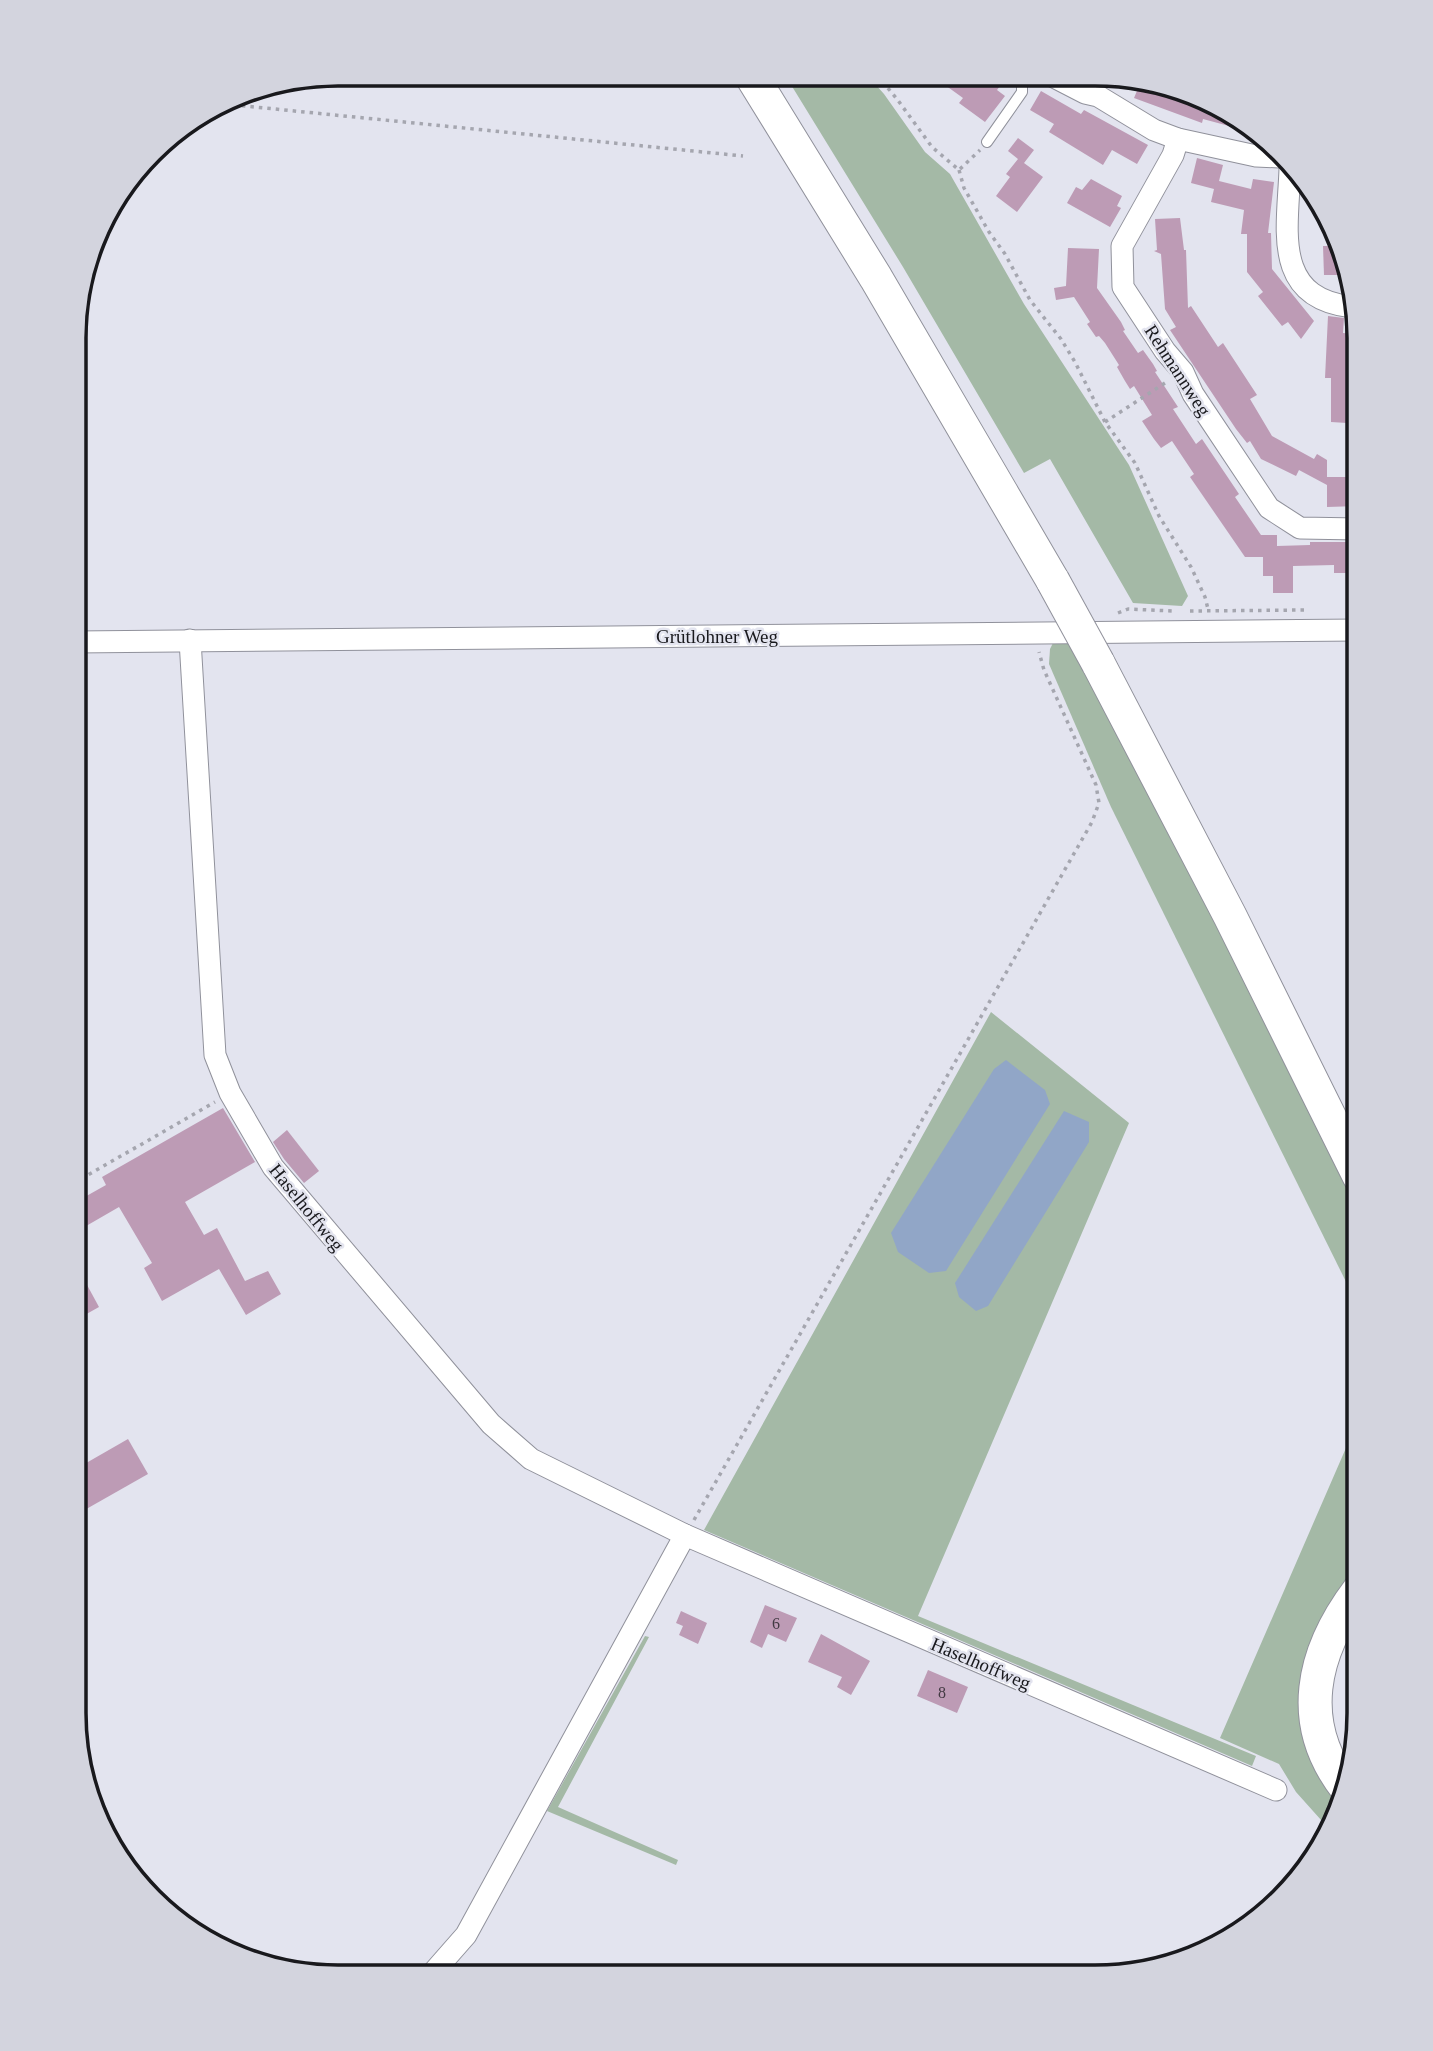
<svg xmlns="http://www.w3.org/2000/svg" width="1433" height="2051" viewBox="0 0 1433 2051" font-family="'Times New Roman',serif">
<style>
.green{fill:#a4b9a6}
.water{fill:#91a6c7}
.building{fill:#bd9bb5}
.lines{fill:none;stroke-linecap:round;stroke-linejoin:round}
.service-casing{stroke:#90919b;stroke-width:12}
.minor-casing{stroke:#90919b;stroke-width:23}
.trunk-casing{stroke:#90919b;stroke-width:35}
.path{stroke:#a5a6af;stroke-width:3.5;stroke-dasharray:3.5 5;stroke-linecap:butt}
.service{stroke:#fff;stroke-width:10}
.minor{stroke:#fff;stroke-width:21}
.trunk{stroke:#fff;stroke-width:33}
.trunk-bridge-casing{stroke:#90919b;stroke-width:35;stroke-linecap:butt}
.trunk-bridge{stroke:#fff;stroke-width:33}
.labels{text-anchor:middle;stroke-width:5;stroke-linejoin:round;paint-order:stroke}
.number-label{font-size:16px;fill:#423a43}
.street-label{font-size:19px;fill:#19191d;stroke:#e3e4ef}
.rim{fill:none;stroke:#19191d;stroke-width:3.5}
</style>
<rect width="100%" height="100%" fill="#e3e4ef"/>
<g class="green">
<polygon points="785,75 867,75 884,94 925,152 950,174 1024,304 1129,465 1188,596 1182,606 1133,603 1050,459 1024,473 903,267"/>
<polygon points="1069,642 1301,1079 1359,1193 1359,1308 1111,807 1049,664 1050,649 1053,643"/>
<polygon points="991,1012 1129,1123 918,1616 1256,1756 1252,1766 704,1530"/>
<polygon points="1359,1418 1359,1565 1326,1623 1308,1671 1345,1799 1330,1830 1296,1792 1279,1764 1220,1738"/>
<polygon points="645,1636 649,1637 558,1807 678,1860 676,1865 547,1811"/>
<polygon points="1359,1658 1359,1731 1357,1738 1346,1706"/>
</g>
<g class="water">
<polygon points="1006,1060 1045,1090 1050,1104 946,1271 929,1273 898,1252 891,1233 994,1069"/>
<polygon points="1064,1111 1089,1122 1089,1142 988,1306 976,1311 959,1297 955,1283"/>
</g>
<g class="building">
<polygon points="951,75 1008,75 997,90 1005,96 985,122 959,103 963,98 945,85"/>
<polygon points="1142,79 1197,94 1256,128 1255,133 1203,119 1202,123 1134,98"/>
<polygon points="1041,91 1081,114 1084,110 1148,145 1137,164 1112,150 1103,165 1049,132 1054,124 1030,110"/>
<polygon points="1018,138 1034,150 1024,163 1043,177 1017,212 996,196 1010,177 1006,174 1018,159 1008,151"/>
<polygon points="1197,158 1223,165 1219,181 1251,189 1253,179 1274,182 1268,233 1271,233 1272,269 1314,321 1301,339 1288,322 1282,326 1258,296 1263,292 1247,272 1247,234 1241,234 1244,210 1211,202 1214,189 1191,183"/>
<polygon points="1091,179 1122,196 1117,206 1121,208 1110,227 1067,203 1076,187 1082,190"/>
<polygon points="1180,218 1184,250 1186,250 1188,308 1191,306 1218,347 1223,343 1257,395 1250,399 1272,436 1314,459 1317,454 1327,460 1327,477 1359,477 1359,506 1327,507 1327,485 1299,470 1296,476 1261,459 1250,441 1247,443 1236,429 1170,330 1176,327 1165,309 1161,254 1154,251 1157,250 1155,219"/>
<polygon points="1323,246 1338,246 1345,275 1324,275"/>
<polygon points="1068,248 1099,249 1097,288 1121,322 1125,330 1123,331 1138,353 1143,350 1153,364 1157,371 1155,372 1178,407 1173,409 1196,444 1202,439 1239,494 1235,497 1261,535 1277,535 1277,546 1310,545 1310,542 1359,542 1359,573 1334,573 1334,565 1293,566 1293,593 1273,593 1273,576 1263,576 1263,557 1245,557 1190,477 1194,474 1172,441 1161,448 1154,439 1142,421 1152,415 1134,386 1130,389 1125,381 1117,367 1119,365 1105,343 1099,336 1096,337 1087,324 1090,322 1074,297 1056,300 1054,288 1066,286"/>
<polygon points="1328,316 1344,318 1343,333 1359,334 1359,413 1347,413 1347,423 1331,422 1331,378 1325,378"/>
<polygon points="223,1108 255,1162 185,1202 204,1235 217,1228 245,1281 268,1271 281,1294 246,1315 219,1269 162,1301 144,1268 152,1263 119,1207 74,1233 74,1203 106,1185 102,1177"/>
<polygon points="287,1130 319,1171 304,1183 284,1159 273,1142"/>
<polygon points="74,1261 99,1307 74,1321"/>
<polygon points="128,1439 148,1474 74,1516 74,1470"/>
<polygon points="765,1605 797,1618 786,1642 768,1634 762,1648 750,1642"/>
<polygon points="681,1611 707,1623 698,1644 679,1635 683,1626 676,1623"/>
<polygon points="821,1634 870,1661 851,1695 837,1687 842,1677 808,1662"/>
<polygon points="928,1670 968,1687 957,1713 917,1696"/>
</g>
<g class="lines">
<g class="service-casing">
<polyline id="service" points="987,142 1022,92 1022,76"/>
</g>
<g class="minor-casing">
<g id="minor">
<polyline points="1052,76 1085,93 1098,96 1154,130 1178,139 1256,156 1279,157"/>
<polyline points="1178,139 1173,155 1122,246 1123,287 1165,351 1183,372 1193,394 1269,508 1300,528 1359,529"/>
<path d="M1290 169C1288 228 1271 298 1352 307"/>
<polyline points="190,640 215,1055 230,1093 273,1167 491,1424 531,1459 685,1535 1276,1790"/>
<polyline points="75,642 1359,630"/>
<polyline points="430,1976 466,1935 685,1535"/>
</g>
</g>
<g class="trunk-casing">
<g id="trunk">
<polyline points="751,75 876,278 1053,581"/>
<polyline points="1098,663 1230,916 1359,1176"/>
<path d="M1347 1789C1295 1723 1312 1652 1359 1590"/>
</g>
</g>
<g class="path">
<polyline points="877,75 897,99 932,147 959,170 980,150"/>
<polyline points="225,104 743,156"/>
<polyline points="959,170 964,188 989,232 1005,254 1030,300 1061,339 1075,362 1105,422 1135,463 1159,516 1191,567 1205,597 1208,609"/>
<polyline points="1105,422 1168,381"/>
<polyline points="1190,611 1305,610"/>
<polyline points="1118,613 1128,609 1172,611"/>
<polyline points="74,1183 215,1102"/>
<polyline points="694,1520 1092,822 1099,803 1096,785 1044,670 1039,652"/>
</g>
<use href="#service" class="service"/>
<use href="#minor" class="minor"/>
<use href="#trunk" class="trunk"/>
<g class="trunk-bridge-casing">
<polyline id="trunk-bridge" points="1053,581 1098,663"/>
</g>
<use href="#trunk-bridge" class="trunk-bridge"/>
</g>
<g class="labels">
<g class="number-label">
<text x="776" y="1629">6</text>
<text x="942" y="1698">8</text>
</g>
<g class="street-label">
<text transform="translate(1178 370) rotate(57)" y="7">Rehmannweg</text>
<text x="717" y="643">Grütlohner Weg</text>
<text transform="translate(307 1207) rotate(51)" y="7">Haselhoffweg</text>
<text transform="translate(981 1663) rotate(23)" y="7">Haselhoffweg</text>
</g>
</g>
<path d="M0 0H1433V2051H0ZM338 86H1095A252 252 0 0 1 1347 338V1713A252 252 0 0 1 1095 1965H338A252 252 0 0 1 86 1713V338A252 252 0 0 1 338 86Z" fill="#d3d4de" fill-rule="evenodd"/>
<path class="rim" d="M338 86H1095A252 252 0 0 1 1347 338V1713A252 252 0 0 1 1095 1965H338A252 252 0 0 1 86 1713V338A252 252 0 0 1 338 86Z"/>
</svg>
